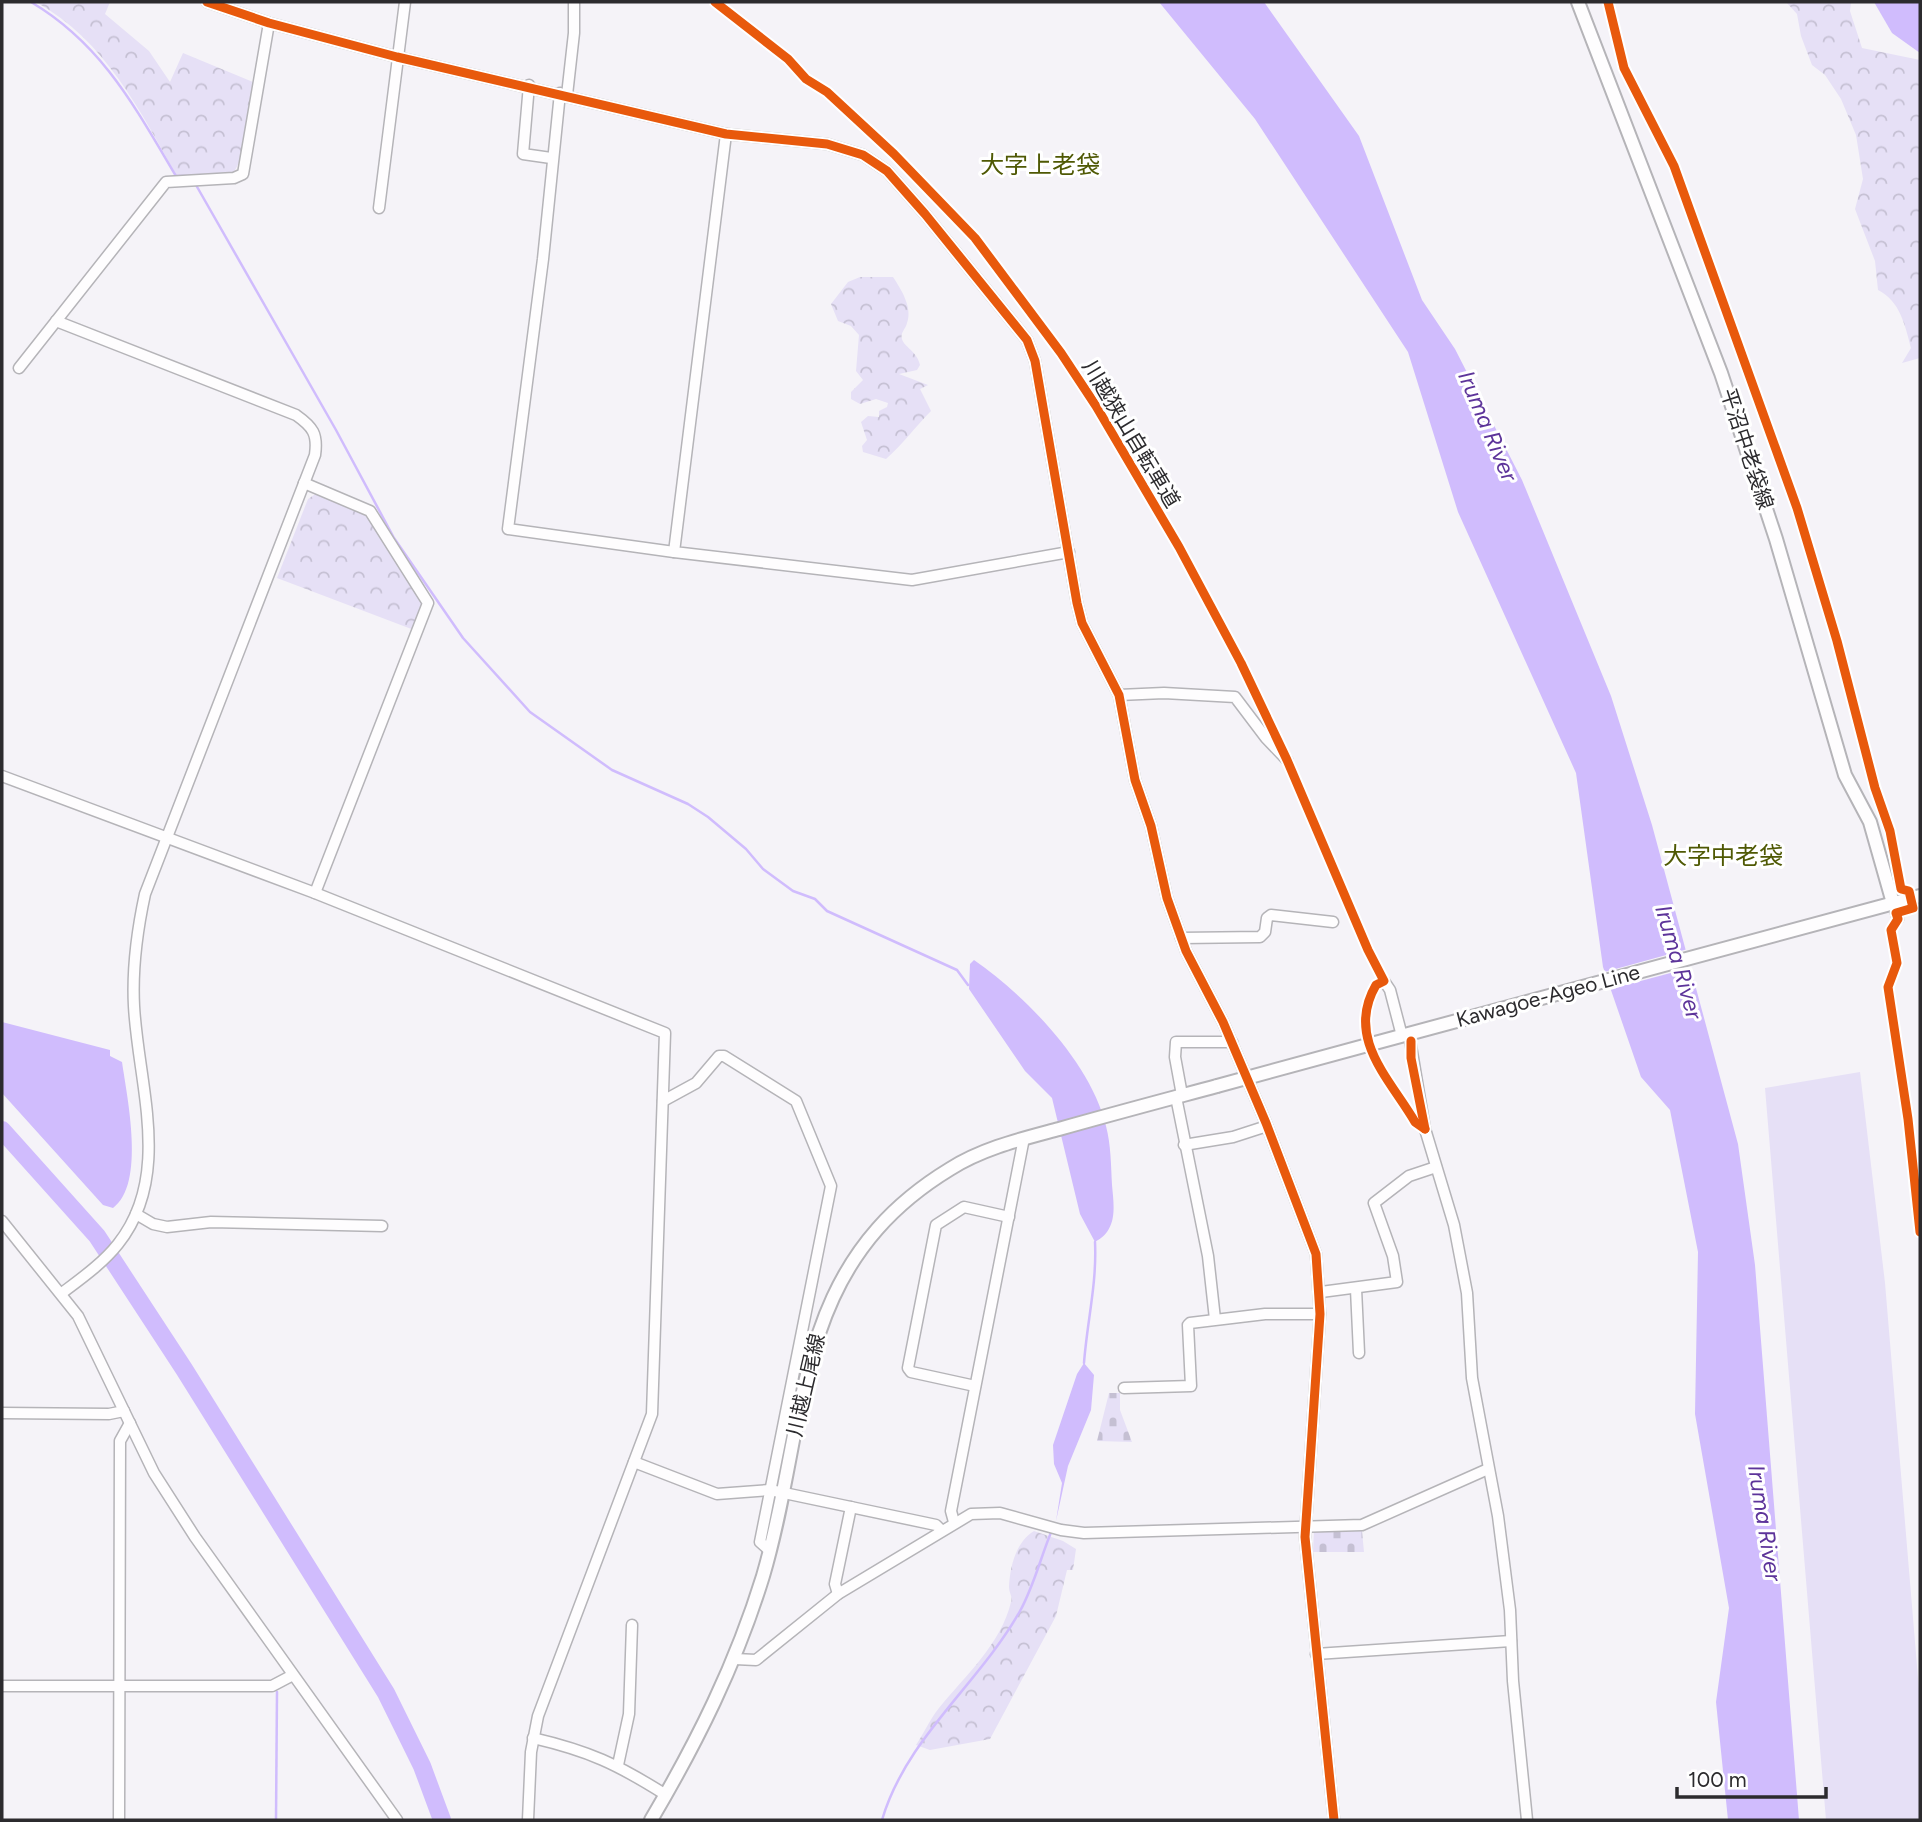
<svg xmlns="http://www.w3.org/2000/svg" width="1922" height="1822" viewBox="0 0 1922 1822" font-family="Figtree,'Noto Sans JP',sans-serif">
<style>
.grass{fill:#e6e0f6}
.forest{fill:url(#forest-crowns)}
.cemetery{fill:url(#cemetery-stones)}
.water{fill:#d0bcfd}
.pier{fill:#f5f3f8}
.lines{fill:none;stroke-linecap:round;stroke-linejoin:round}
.stream{stroke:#d0bcfd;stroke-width:2.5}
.river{stroke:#d0bcfd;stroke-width:18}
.minor-casing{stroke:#b5b4b8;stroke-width:13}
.major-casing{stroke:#b5b4b8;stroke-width:16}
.minor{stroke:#fefdfe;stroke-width:10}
.major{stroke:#fefdfe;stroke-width:12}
.major-bridge-casing{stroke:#b5b4b8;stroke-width:16;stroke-linecap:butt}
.major-bridge{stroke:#fefdfe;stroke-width:12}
.cycleway-casing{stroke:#fff;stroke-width:13}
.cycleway{stroke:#e8590c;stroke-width:9}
.labels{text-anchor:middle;stroke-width:6;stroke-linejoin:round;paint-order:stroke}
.street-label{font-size:21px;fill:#2c2b2e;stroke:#fff}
.water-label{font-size:23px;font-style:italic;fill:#5d349a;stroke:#fff}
.quarter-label{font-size:24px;fill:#4f5904;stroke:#fff}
</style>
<defs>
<pattern id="forest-crowns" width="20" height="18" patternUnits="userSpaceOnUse" patternTransform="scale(1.75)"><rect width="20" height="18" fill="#e6e0f6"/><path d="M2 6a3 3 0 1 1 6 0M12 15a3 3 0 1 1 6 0" fill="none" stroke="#c5c0d3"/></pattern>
<pattern id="cemetery-stones" width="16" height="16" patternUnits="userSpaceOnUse" patternTransform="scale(1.75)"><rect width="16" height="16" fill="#e6e0f6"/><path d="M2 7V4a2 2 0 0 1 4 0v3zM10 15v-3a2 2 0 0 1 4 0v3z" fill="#c5c0d3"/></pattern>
</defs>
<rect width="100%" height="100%" fill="#f5f3f8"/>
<polygon class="grass" points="1860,1072 1885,1283 1920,1702 1920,1820 1826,1820 1765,1088"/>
<g class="forest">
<path d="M36 2H110L105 14 149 51 170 82 183 53 253 82 241 159 234 172 178 178C140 111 106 41 36 2Z"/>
<path d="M1786 2H1851L1850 11 1862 48 1920 60V358L1902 363 1911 348C1905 325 1900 301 1878 290L1875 261 1855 209 1863 179 1856 135 1841 99 1825 75 1812 65 1801 36 1797 14Z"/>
<path d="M860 277H893C901 289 913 308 907 323 906 329 900 332 902 339 904 347 917 351 920 365L917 370 899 374 928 385 920 389 931 411C915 427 903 444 886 459L863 452 862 446 867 440 861 422 868 416 879 417V411L887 407 888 403 876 399 860 404 851 399V392L863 380 856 371 859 335 851 326 838 321 831 304 848 282Z"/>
<polygon points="317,493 369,513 424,603 414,630 277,578 308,499"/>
<path d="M1034 1531 1063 1541 1076 1549 1073 1570H1067L1056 1616 990 1739 930 1750 916 1745C924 1733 930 1719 939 1708 965 1676 1001 1644 1011 1602 1013 1597 1009 1593 1009 1587 1010 1566 1016 1542 1034 1531Z"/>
</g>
<g class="cemetery">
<polygon points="1109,1393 1120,1393 1120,1410 1132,1442 1097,1441"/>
<polygon points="1314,1531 1362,1531 1364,1552 1313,1552"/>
</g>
<g class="water">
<polygon points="1159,2 1264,2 1359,136 1422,300 1455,349 1522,480 1611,696 1652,825 1738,1144 1755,1265 1799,1820 1728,1820 1716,1702 1729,1608 1695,1414 1698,1252 1670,1110 1641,1077 1603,967 1576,773 1458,512 1408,352 1255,119"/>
<polygon points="1874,2 1920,2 1920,53 1892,33"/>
<path d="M974 960C1026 996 1091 1063 1106 1126 1111 1145 1111 1166 1112 1185 1114 1207 1118 1230 1095 1242L1080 1214 1052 1098 1025 1071 969 989 970 964Z"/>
<path d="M2 1022 110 1050V1056L122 1062C127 1097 146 1184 113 1208L103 1205 2 1093Z"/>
<polygon points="1084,1363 1094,1375 1091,1410 1068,1466 1056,1521 1062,1483 1054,1464 1053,1445 1077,1374"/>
</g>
<polygon class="pier" points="1688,949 1693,967 1607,990 1601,973"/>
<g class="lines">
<g class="stream">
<path d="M31 2C102 44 135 107 176 176H190"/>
<polyline points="196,185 336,430 394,538 463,638 530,712 612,770 688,804 708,817 746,849 763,869 793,891 815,899 827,911 957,970 968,985"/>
<path d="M1084 1363C1087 1322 1097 1284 1095 1242"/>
<polyline points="276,1820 277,1692"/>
<path d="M882 1820C906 1738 979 1684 1020 1611 1034 1586 1041 1556 1052 1530"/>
</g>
<polyline class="river" points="2,1130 97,1236 184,1369 386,1693 422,1766 442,1820"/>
<g class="minor-casing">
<g id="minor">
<polyline points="207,2 269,23 397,57 726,134 827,144 863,155 887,171 925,214 1027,340 1035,361 1077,603 1082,623 1119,695 1135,780 1151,826 1167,898 1186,951 1223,1022 1266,1123 1316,1254 1320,1314 1305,1537 1334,1820"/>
<polyline points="529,85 523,154 551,158"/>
<polyline points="560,93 543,259 508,529 674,552"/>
<polyline points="567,95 574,33 574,2"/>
<polyline points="726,134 674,552 912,580 1069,552"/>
<polyline points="379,208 405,2"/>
<path d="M56 321 296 415C313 427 318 434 315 455L145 894C137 931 132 968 134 1006 138 1084 173 1175 118 1244 103 1263 82 1278 62 1293"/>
<polyline points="19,368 166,182 234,178 243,174 269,23"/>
<polyline points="304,483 370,511 428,603 315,893"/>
<polyline points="1119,695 1164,693 1235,697 1266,738 1287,760"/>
<polyline points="2,776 315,893 665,1033 652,1414 538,1716 531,1752 528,1820"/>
<polyline points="1893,903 1898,919"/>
<polyline points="1181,938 1260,937 1265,932 1267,918 1271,915 1333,922"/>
<polyline points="1384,981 1390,990 1402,1036"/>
<polyline points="1409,1034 1425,1129 1454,1225 1467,1293 1472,1378 1498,1516 1510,1610 1513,1681 1527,1820"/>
<polyline points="1182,1095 1175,1057 1176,1042 1232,1042"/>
<polyline points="1176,1097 1208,1256 1215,1319"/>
<polyline points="663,1101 696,1083 719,1056 724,1056 796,1101 831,1186 760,1542 770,1551"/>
<polyline points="1184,1145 1233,1137 1267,1126"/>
<polyline points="136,1214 153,1224 167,1227 211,1222 382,1226"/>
<polyline points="2,1221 78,1316 154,1473 195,1537 397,1820"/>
<polyline points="1356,1289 1359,1353"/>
<polyline points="1321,1292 1397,1282 1393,1256 1374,1203 1409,1176 1436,1167"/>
<polyline points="975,1386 911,1372 908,1368 936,1225 964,1207 1009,1217"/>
<polyline points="1124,1388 1191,1386 1188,1325 1190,1323 1265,1314 1320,1314"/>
<polyline points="2,1413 109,1414 124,1411"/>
<polyline points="634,1462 717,1494 770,1490 936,1525 941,1530"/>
<polyline points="954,1522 951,1511 1024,1138"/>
<polyline points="838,1594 835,1584 851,1507"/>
<polyline points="1316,1654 1511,1641"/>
<polyline points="735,1659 756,1660 838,1594 971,1514 1000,1513 1061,1530 1084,1533 1362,1525 1488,1469"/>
<polyline points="2,1686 272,1686 291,1676"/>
<path d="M533 1738C589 1751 617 1764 666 1795"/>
<polyline points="618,1765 629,1714 632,1625"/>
<polyline points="119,1820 120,1441 130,1423"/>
</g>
</g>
<g class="major-casing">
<g id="major">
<polyline points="1578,2 1721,373 1776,539 1845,775 1870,822 1893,903"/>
<polyline points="1375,1043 1920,896"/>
<path d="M651 1820C697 1742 736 1664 763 1576 810 1417 789 1267 950 1169 983 1148 1022 1139 1059 1129 1112 1114 1165 1100 1217 1086"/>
</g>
</g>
<use href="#minor" class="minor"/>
<use href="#major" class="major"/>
<g class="major-bridge-casing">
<polyline id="major-bridge" points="1217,1086 1375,1043"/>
</g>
<use href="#major-bridge" class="major-bridge"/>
<g class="cycleway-casing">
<g id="cycleway">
<polyline points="207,2 269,23 397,57 726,134 827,144 863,155 887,171 925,214 1027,340 1035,361 1077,603 1082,623 1119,695 1135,780 1151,826 1167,898 1186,951 1223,1022 1266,1123 1316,1254 1320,1314 1305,1537 1334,1820"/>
<path d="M715 2 788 59 806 79 827 92 894 154 975 238 1061 353 1096 406 1179 547 1241 663 1287 760 1368 950 1384 981 1376 985C1345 1038 1390 1079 1415 1122L1425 1129"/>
<polyline points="1608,2 1624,68 1674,166 1797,508 1837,641 1875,788 1890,831 1901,889 1909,891 1913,908 1896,913 1898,919 1891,930 1897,963 1888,987 1908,1119 1920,1232"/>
<polyline points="1411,1041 1411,1058 1425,1129"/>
</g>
</g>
<use href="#cycleway" class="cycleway"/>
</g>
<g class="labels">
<g class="street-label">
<text transform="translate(1131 434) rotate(59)" y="7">川越狭山自転車道</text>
<text transform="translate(1747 449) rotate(72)" y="7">平沼中老袋線</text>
<text transform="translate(1548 996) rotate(-15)" y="7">Kawagoe-Ageo Line</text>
<text transform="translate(806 1385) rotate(-77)" y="7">川越上尾線</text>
</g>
<g class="water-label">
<text transform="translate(1488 426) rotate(67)" y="8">Iruma River</text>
<text transform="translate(1679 962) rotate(74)" y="8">Iruma River</text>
<text transform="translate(1765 1523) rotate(81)" y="8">Iruma River</text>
</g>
<g class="quarter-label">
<text x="1040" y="173">大字上老袋</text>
<text x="1723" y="864">大字中老袋</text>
</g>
</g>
<rect width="1922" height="1822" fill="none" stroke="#2c2b2e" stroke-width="7"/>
<path d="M1677 1787v10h149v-10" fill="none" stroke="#2c2b2e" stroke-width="3.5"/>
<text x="1688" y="1787" font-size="21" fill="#2c2b2e" stroke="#ffffff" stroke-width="5" paint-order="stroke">100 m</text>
</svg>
